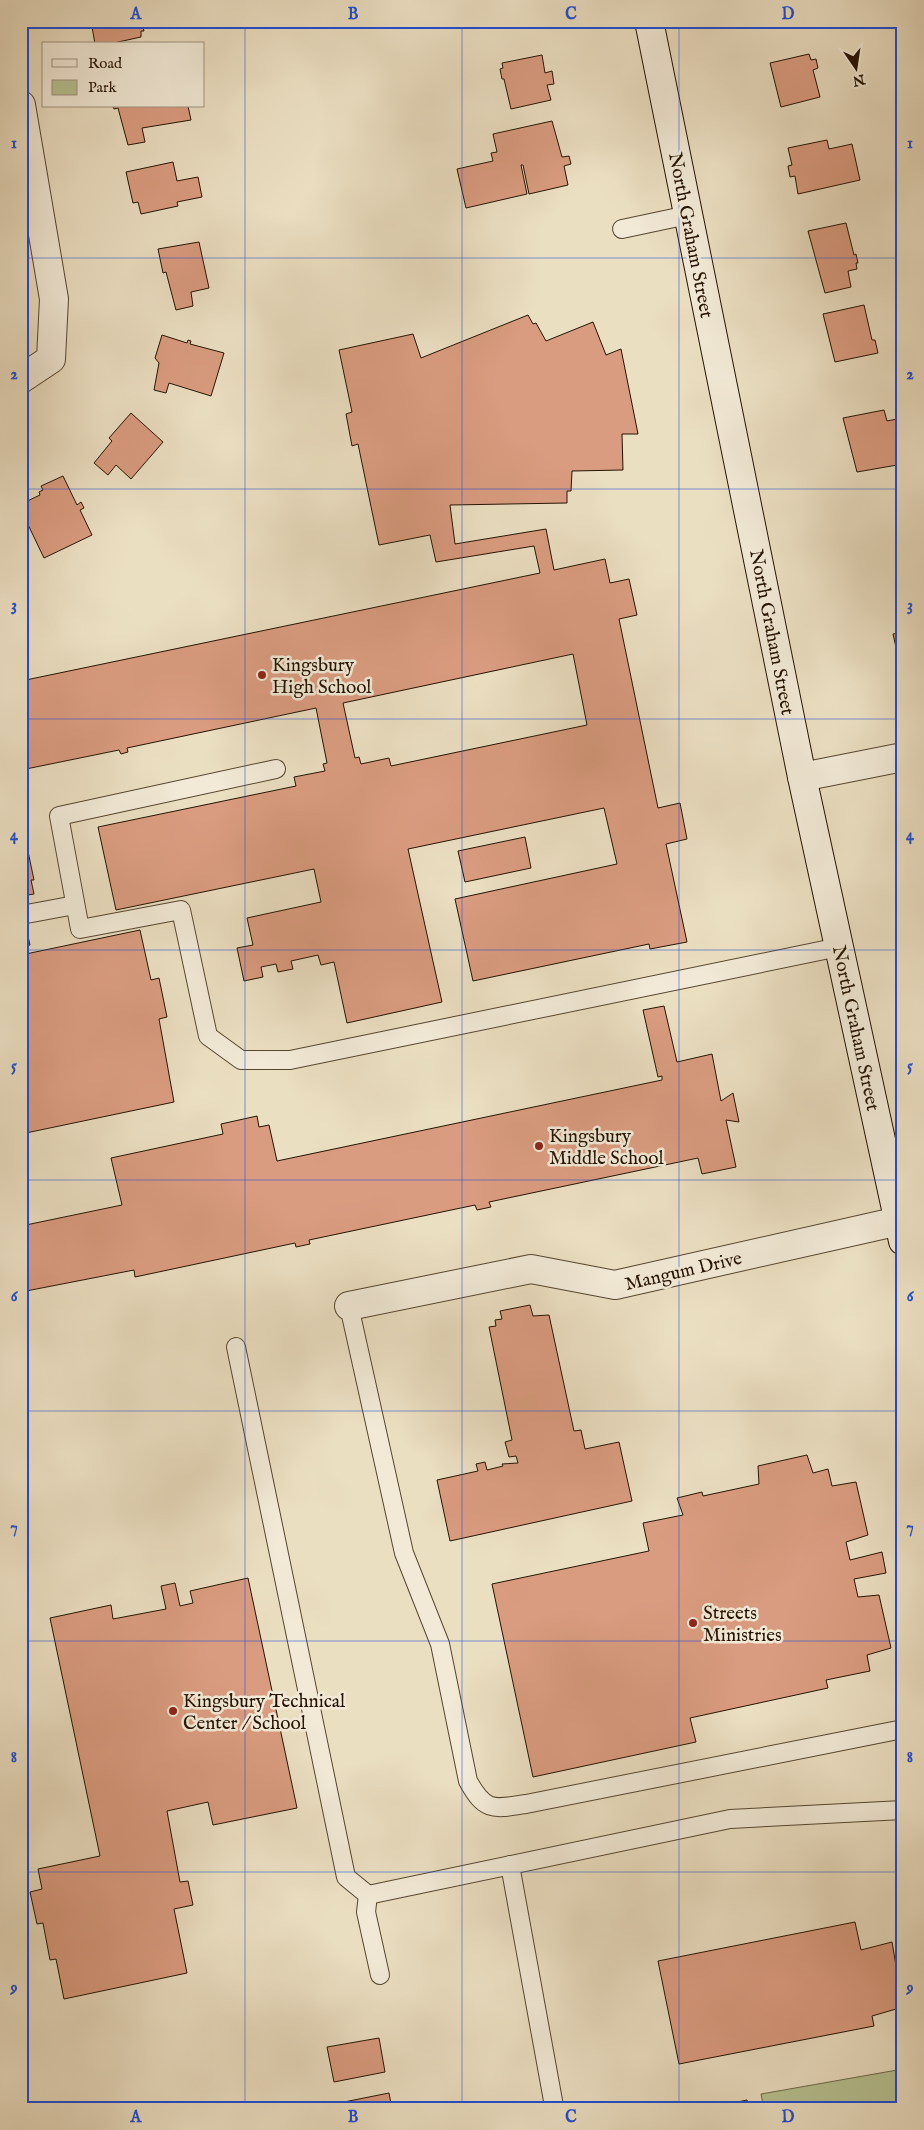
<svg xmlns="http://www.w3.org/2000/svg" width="924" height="2130" viewBox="0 0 924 2130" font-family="'IM FELL English',serif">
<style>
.green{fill:#b7c293;stroke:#6e6a4a}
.building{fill:#da9c80;stroke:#241300;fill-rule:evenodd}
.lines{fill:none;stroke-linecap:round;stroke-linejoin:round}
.lane-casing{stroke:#564630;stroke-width:20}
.street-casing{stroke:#564630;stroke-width:30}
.secondary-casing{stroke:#241300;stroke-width:30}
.lane{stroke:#f2ead7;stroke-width:18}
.street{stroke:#f2ead7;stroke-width:28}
.secondary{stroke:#f2ead7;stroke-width:28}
.grid{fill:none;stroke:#1d4ed8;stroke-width:1;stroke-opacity:0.55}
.poi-dot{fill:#8f2418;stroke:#f2ead7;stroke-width:2}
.labels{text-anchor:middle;stroke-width:5;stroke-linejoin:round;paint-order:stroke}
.street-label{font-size:19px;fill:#241300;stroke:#f2ead7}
.poi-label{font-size:19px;fill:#241300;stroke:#f2ead7;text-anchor:start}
.neatline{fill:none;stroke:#1d4ed8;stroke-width:2}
.grid-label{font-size:16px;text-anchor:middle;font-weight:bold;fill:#1d4ed8}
</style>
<rect width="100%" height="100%" fill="#ebdfc2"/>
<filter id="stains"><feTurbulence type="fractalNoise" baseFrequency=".004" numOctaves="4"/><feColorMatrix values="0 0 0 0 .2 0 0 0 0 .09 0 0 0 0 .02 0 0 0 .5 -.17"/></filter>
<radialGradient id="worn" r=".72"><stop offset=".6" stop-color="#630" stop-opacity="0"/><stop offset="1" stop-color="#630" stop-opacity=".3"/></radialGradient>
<polygon class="green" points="903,2069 903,2109 764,2109 761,2094"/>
<g class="building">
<polygon points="91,21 138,21 139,25 142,24 144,31 141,31 141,37 109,44 95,44"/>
<polygon points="809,54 811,60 816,59 818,68 813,70 820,97 781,107 770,63"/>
<polygon points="542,55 545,73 552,71 554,84 547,85 551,100 511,109 504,79 502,79 500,69 503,68 502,63"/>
<polygon points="113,106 188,106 191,120 142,128 145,142 128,145 118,108 114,109"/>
<polygon points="552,121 562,157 569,156 571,164 564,166 568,185 529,194 523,165 521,165 527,194 466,208 457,169 493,161 491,153 497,152 493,134"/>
<polygon points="827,140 829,149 852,144 860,180 798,194 795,176 790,177 788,166 792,165 788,148"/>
<polygon points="173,162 177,181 198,177 202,197 177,202 178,206 141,214 138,202 133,203 126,172"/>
<polygon points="846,223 854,255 856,254 858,263 856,263 857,269 848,271 851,287 825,293 808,231"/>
<polygon points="199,242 209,288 191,292 193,306 176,310 166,272 163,273 158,249"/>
<polygon points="864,305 872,340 875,340 878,353 835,362 823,314"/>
<path d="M528 315 533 324 536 323 546 341 593 322 606 355 621 349 638 434H622L623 470 572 471 571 491H567V503L450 505 455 544 546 529 554 570 605 559 610 583 629 579 637 615 619 619 658 808 680 803 687 839 666 844 687 942 650 949 649 944 473 981 455 899 617 864 604 808 408 849 442 1002 347 1023 334 962 321 965 318 955 291 961 293 969 278 972 276 964 261 967 263 977 244 981 237 948 253 945 247 918 321 902 314 869 116 910 98 827 296 786 294 777 325 771 323 764 327 763 316 708 127 748 128 752 121 754 119 750 21 770V681L540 573 534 546 436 562 430 535 379 545 358 444 352 446 346 414 352 412 339 350 413 334 421 358ZM573 654 587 725 391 766 389 758 361 764 359 757 355 758 343 703Z"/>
<polygon points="162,335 187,343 188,340 191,341 190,344 224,353 211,396 169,383 166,393 154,390 159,363 155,358"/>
<polygon points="884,410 887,421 902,418 903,464 857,472 843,418"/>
<polygon points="131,413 163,442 131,479 116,465 108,475 94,463 112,441 109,438"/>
<polygon points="63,476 77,505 81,502 84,508 80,510 92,535 44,558 21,510 21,504 40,495 39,492 43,490 41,486"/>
<polygon points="903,632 903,674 902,674 893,634"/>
<polygon points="21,818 34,880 31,880 34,894 21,896"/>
<polygon points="525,837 531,868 465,882 458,851"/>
<polygon points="140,930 151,980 159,978 167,1017 159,1019 174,1102 21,1134 21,955"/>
<polygon points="27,932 30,945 21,947 21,934"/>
<polygon points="664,1006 677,1062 712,1054 721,1101 733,1093 739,1122 726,1120 736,1167 702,1174 698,1158 489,1202 491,1207 477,1210 475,1205 309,1240 310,1244 296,1247 295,1243 135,1277 134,1270 21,1292 21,1226 122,1205 111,1158 223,1134 221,1124 257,1116 259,1127 269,1125 277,1161 662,1080 662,1076 658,1077 643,1010"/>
<polygon points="530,1305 533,1316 549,1315 574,1431 581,1430 585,1449 619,1442 632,1501 450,1541 437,1480 478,1471 476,1464 485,1462 487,1470 503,1466 502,1464 518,1463 516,1456 509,1457 505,1442 512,1440 489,1327 496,1326 495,1320 502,1319 500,1311"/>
<polygon points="807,1455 813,1473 828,1469 832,1486 856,1482 868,1535 846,1542 850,1560 882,1552 886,1573 854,1579 858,1597 879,1595 891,1648 867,1655 870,1671 826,1680 828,1688 690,1718 696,1742 533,1777 492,1584 649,1551 643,1523 683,1515 677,1498 702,1492 703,1496 759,1484 758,1466"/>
<polygon points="248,1578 297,1808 213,1825 208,1802 167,1811 180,1882 188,1881 193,1905 174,1909 187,1973 64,1999 56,1959 50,1960 43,1923 37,1924 30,1892 42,1889 38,1869 100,1856 50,1618 111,1605 113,1619 166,1609 161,1586 175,1583 180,1606 193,1603 190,1591"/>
<polygon points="855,1922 861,1950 892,1942 903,2007 872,2016 874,2026 679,2064 658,1961"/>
<polygon points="379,2038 385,2072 334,2082 327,2047"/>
<polygon points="389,2093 392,2109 340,2109 339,2103"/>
<polygon points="747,2100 749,2109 704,2109"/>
</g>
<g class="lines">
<g class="lane-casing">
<g id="lane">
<polyline points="622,229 688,215"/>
<polyline points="276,769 59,816 80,929 181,910 208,1036 241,1060 290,1060 839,947"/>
<polyline points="21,915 75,905"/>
<path d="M349 1306 404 1553 440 1644 468 1781C485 1812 493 1809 526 1804L903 1729"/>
<polyline points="236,1347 346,1877 368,1895 730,1819 903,1810"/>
<polyline points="510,1865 554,2106"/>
<polyline points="368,1895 366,1912 380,1975"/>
</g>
</g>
<g class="street-casing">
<g id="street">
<polyline points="21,105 54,299 51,359 21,379"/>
<polyline points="802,777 903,757"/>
<polyline points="349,1306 531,1269 615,1285 899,1221"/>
</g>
</g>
<g class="secondary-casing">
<polyline id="secondary" points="649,21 802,777 903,1241"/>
</g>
<use href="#lane" class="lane"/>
<use href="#street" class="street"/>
<use href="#secondary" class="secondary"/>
</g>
<path class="grid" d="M245 21V2109M462 21V2109M679 21V2109M21 258H903M21 489H903M21 719H903M21 950H903M21 1180H903M21 1411H903M21 1641H903M21 1872H903"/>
<g class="poi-dot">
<circle cx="262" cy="675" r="5"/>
<circle cx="539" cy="1146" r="5"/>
<circle cx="693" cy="1623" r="5"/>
<circle cx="173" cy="1711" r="5"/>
</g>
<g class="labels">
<g class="street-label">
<text transform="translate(692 235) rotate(79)" y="7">North Graham Street</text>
<text transform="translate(773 632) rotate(79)" y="7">North Graham Street</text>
<text transform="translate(857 1028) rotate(78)" y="7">North Graham Street</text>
<text transform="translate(683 1270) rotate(-13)" y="7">Mangum Drive</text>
</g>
<g class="poi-label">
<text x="272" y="671">Kingsbury<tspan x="272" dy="22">High School</tspan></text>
<text x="549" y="1142">Kingsbury<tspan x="549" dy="22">Middle School</tspan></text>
<text x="703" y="1619">Streets<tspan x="703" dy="22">Ministries</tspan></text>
<text x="183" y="1707">Kingsbury Technical<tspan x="183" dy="22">Center / School</tspan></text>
</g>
</g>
<rect width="924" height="2130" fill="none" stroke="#ebdfc2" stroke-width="55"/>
<rect x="42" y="42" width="162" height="65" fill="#f2ead7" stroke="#a09481"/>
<rect x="52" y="59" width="25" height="8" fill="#f2ead7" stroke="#a09481"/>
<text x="88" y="68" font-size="15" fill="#241300">Road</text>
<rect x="52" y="80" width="25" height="15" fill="#b7c293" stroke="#a09481"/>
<text x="88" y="92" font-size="15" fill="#241300">Park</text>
<g transform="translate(856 68) rotate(167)" stroke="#f2ead7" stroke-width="4" paint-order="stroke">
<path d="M0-4L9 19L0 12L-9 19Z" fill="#241300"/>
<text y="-8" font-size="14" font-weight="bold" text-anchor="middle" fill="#241300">N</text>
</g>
<rect x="28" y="28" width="868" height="2074" class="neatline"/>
<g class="grid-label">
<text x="136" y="19">A</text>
<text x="353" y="19">B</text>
<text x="571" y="19">C</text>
<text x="788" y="19">D</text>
<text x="14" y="148">1</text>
<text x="910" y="148">1</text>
<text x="14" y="379">2</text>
<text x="910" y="379">2</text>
<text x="14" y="610">3</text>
<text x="910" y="610">3</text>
<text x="14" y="840">4</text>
<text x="910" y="840">4</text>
<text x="14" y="1071">5</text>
<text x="910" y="1071">5</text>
<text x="14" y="1301">6</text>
<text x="910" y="1301">6</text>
<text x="14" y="1532">7</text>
<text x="910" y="1532">7</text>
<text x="14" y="1762">8</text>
<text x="910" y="1762">8</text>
<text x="14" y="1993">9</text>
<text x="910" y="1993">9</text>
<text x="136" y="2122">A</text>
<text x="353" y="2122">B</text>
<text x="571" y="2122">C</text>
<text x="788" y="2122">D</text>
</g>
<rect width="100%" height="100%" filter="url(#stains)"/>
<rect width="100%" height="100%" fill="url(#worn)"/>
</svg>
